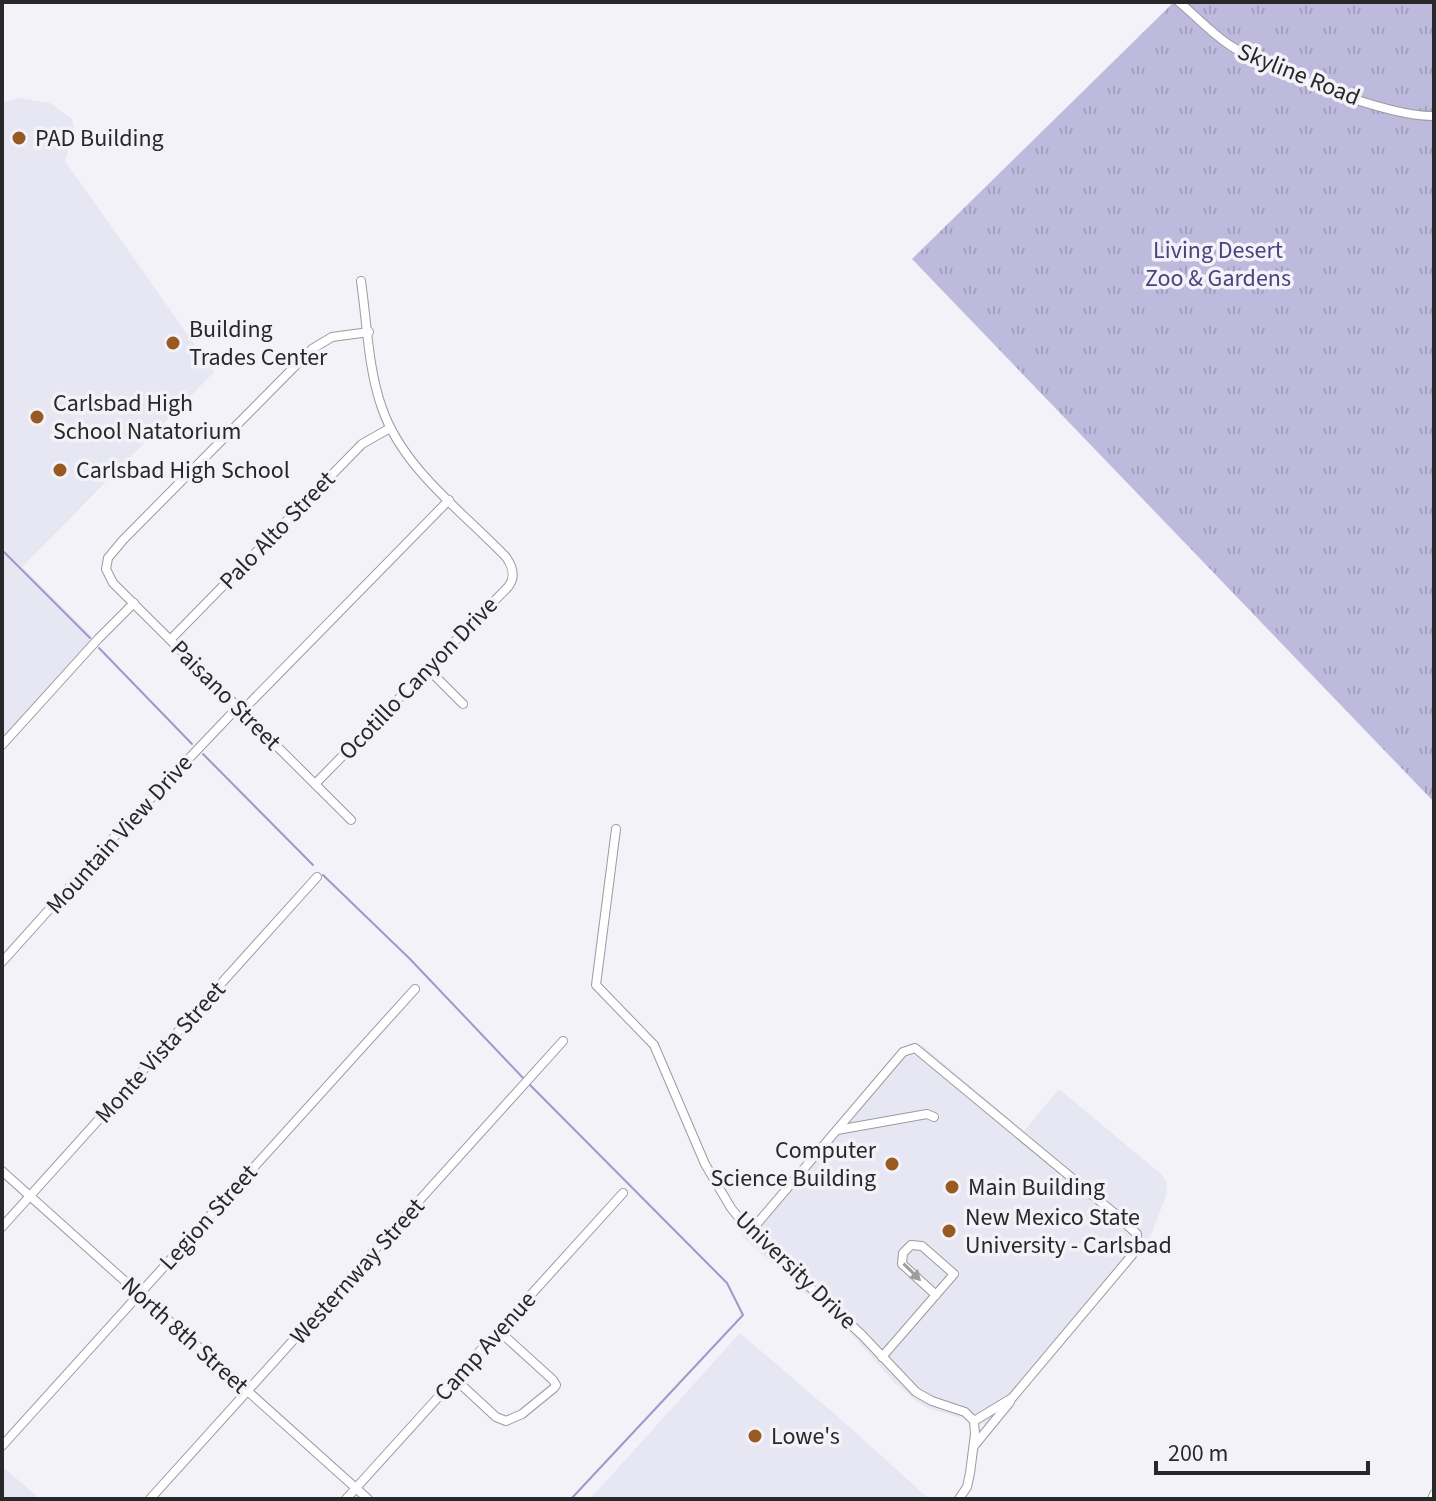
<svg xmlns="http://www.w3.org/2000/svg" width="1436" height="1501" viewBox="0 0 1436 1501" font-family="'Source Sans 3',sans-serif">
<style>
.built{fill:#e7e6f3}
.park{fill:url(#park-tufts)}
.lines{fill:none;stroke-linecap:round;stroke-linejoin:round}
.stream{stroke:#9f99c7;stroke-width:2}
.minor-casing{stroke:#9b9ba0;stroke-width:10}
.minor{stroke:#fff;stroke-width:8}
.oneway{fill:#9e9e9f}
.poi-dot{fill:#995922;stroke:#f2f2f8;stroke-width:3}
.labels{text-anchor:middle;stroke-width:7;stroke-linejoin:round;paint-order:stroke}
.street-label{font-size:24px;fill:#28282a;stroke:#f2f2f8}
.poi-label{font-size:24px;fill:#28282a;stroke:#f2f2f8;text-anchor:start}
.park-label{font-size:24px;fill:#4d427d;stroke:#f2f2f8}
</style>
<defs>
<pattern id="park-tufts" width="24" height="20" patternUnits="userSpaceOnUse" patternTransform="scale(2)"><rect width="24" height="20" fill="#bebade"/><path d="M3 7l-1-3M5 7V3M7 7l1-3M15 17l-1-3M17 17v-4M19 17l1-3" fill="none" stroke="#a3a0bf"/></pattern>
</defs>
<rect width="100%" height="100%" fill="#f2f2f8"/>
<g class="built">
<polygon points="19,98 50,103 72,119 74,127 65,161 214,372 22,567 93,638 2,738 2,103"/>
<polygon points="911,1043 923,1046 1024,1131 1059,1089 1162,1175 1167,1183 1166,1196 1148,1242 993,1427 930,1409 916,1401 894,1382 851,1334 742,1236 899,1050"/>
<polygon points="740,1333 844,1422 929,1499 590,1499"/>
<polygon points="2,1466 40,1499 2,1499"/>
</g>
<polygon class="park" points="1174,2 1434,2 1434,802 912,259"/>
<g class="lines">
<g class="stream">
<polyline points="2,550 90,638"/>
<polyline points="99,648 192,744"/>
<polyline points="203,754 313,865"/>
<polyline points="323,875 410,959 524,1079"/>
<polyline points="529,1084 727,1283 743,1315 571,1499"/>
</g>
<g class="minor-casing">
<g id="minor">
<path d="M1179 2C1196 16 1212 34 1231 46 1270 71 1388 117 1434 116"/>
<polyline points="171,639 362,444 390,428"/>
<polyline points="428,669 463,704"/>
<polyline points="242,711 449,500"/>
<polyline points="2,745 98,639 134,603"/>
<path d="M315 784 508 587C516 577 513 567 506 557 463 512 403 469 382 408 368 369 367 322 361 281"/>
<polyline points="351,820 113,583 106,569 108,558 123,540 312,349 332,337 369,332"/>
<polyline points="616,829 596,985 654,1045 705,1164 731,1208 750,1232 862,1335 916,1392 932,1401 965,1412 974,1421 975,1434 970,1473 967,1487 959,1499"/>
<polyline points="2,962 115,836 238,707"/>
<polyline points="837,1130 927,1114 934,1117"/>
<polyline points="2,1171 368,1499"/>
<polyline points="2,1227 317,877"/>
<polyline points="750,1232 903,1052 915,1048 1113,1212 1137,1234 1138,1248 1012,1398 974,1421"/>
<polyline points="882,1357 954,1274 922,1246 911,1245 903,1253 902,1264 936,1295"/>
<polyline points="455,1379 496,1417 506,1421 522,1414 554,1388 556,1385 553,1380 499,1331"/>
<polyline points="2,1446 415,989"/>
<polyline points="974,1446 1010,1402"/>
<polyline points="150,1499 563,1041"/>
<polyline points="346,1499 623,1193"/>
<polyline points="1432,1499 1434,1494"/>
</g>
</g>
<use href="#minor" class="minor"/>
</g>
<defs><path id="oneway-solid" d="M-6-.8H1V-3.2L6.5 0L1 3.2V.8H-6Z" transform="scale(2)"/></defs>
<use class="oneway" href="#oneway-solid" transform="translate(912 1272) rotate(45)"/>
<g class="poi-dot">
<circle cx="19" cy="138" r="8"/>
<circle cx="173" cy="343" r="8"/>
<circle cx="37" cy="417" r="8"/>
<circle cx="60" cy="470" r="8"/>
<circle cx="892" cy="1164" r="8"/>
<circle cx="952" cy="1187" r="8"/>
<circle cx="949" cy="1231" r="8"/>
<circle cx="755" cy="1436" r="8"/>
</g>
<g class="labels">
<g class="street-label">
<text transform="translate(1299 74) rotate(22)" y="8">Skyline Road</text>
<text transform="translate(277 530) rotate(-46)" y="8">Palo Alto Street</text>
<text transform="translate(418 678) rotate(-46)" y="8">Ocotillo Canyon Drive</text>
<text transform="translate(226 695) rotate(45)" y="8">Paisano Street</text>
<text transform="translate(119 834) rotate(-48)" y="8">Mountain View Drive</text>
<text transform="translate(160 1052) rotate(-48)" y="8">Monte Vista Street</text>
<text transform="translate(208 1217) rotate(-48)" y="8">Legion Street</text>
<text transform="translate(796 1270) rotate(44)" y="8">University Drive</text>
<text transform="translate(357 1271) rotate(-48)" y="8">Westernway Street</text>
<text transform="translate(185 1335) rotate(42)" y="8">North 8th Street</text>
<text transform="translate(485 1346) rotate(-48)" y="8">Camp Avenue</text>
</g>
<g class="poi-label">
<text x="35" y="146">PAD Building</text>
<text x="189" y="337">Building<tspan x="189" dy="28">Trades Center</tspan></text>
<text x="53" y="411">Carlsbad High<tspan x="53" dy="28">School Natatorium</tspan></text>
<text x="76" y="478">Carlsbad High School</text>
<text x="876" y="1158" text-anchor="end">Computer<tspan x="876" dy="28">Science Building</tspan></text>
<text x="968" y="1195">Main Building</text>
<text x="965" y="1225">New Mexico State<tspan x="965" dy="28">University - Carlsbad</tspan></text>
<text x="771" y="1444">Lowe's</text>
</g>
<g class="park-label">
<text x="1218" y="258">Living Desert<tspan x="1218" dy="28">Zoo &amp; Gardens</tspan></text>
</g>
</g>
<rect width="1436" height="1501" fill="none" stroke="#28282a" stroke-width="8"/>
<path d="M1156 1461v12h212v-12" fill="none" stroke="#28282a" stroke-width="4"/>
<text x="1168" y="1461" font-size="24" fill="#28282a" stroke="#f2f2f8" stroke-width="6" paint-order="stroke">200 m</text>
</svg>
